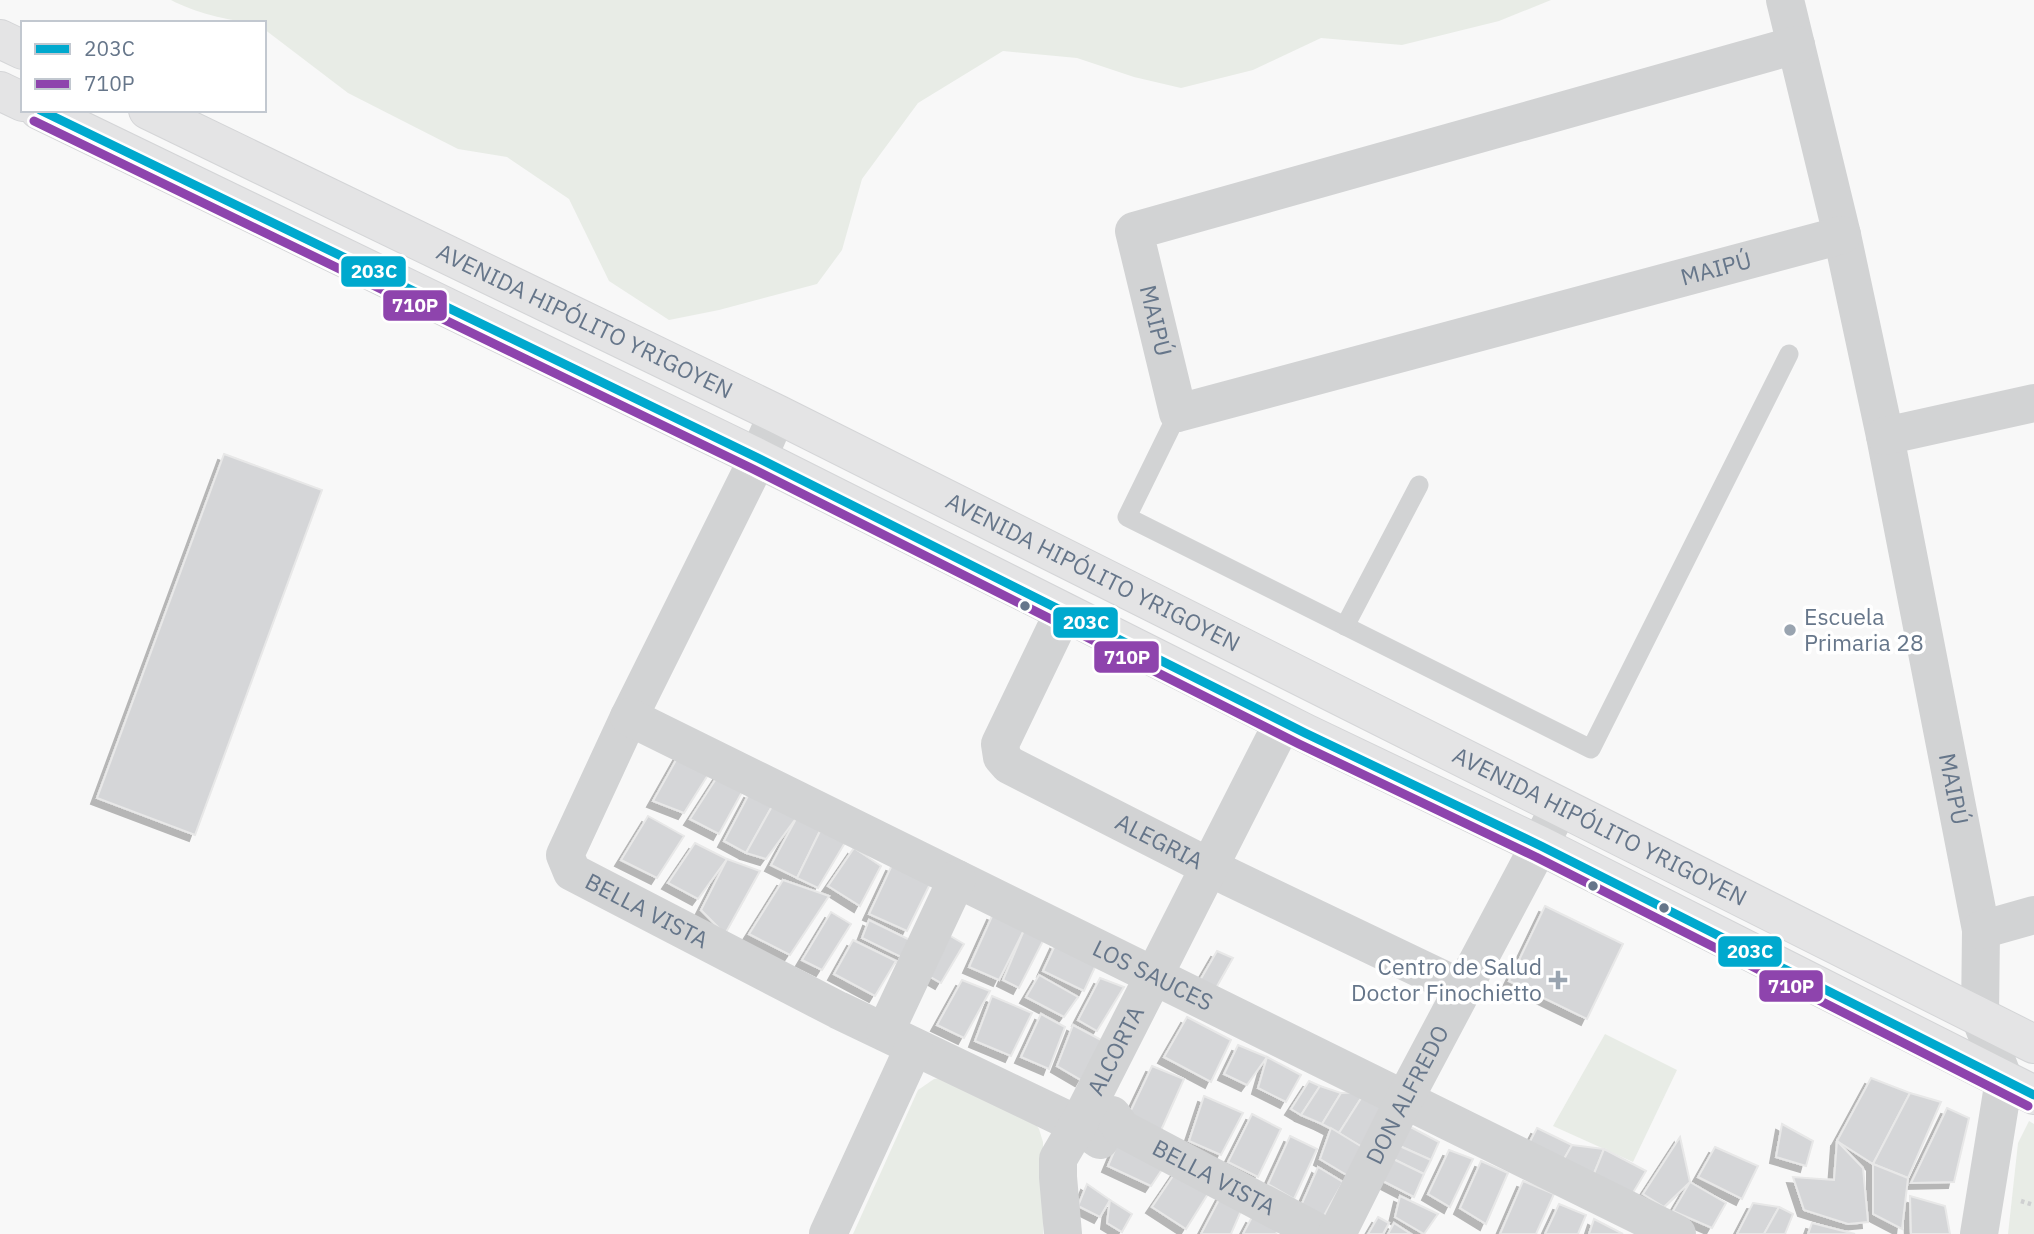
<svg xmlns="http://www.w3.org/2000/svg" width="2034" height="1234" viewBox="0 0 2034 1234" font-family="'IBM Plex Sans',sans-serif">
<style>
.green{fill:#e8ece6}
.building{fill:#d5d6d8;stroke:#e8e8e8;stroke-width:2;filter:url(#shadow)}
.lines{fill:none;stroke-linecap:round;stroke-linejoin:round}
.primary-casing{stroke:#d4d5d7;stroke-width:40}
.path{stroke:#cfd0d1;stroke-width:4.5;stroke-dasharray:3.5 3.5;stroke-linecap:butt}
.lane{stroke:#d2d3d4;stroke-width:19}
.street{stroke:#d2d3d4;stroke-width:38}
.primary{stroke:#e4e4e5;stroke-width:38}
.bus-1-casing{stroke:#fff;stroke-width:14}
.bus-2-casing{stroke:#fff;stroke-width:14}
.bus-1{stroke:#00a9ce;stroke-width:9}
.bus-2{stroke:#8e44ad;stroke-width:9}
.bus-dot{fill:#66768a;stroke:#fff;stroke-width:2.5}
.poi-dot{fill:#99a4b0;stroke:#fff;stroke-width:2.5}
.labels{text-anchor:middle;stroke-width:7;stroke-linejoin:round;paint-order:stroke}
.street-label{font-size:23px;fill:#66768a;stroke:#fff}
.poi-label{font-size:23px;fill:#66768a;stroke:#fff;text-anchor:start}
.line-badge{stroke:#fff;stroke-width:2.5}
.badge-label{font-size:19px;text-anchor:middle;font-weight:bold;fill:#fff}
</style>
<defs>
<filter id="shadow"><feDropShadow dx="-6" dy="6" stdDeviation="0" flood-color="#0004"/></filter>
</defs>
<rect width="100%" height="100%" fill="#f8f8f8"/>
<g class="green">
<path d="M171 0H1551L1499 21 1402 45 1321 38 1253 70 1181 88 1134 77 1077 58 1003 51 918 103 862 179 842 250 817 284 719 310 669 320 609 281 569 199 507 157 458 149 348 93 264 29V23C236 23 195 13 171 0Z"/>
<polygon points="1605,1034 1677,1070 1633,1162 1553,1126"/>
<polygon points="948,1077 1030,1116 1039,1129 1043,1142 1043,1234 853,1234 918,1090 934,1079"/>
<polygon points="2029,1121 2034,1124 2034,1234 2008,1234 2018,1143"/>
</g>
<g class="building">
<polygon points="224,454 322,490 195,835 97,798"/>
<polygon points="680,753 713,767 684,813 653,801"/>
<polygon points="719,774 747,783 719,834 690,819"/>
<polygon points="750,792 775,801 746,853 724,841"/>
<polygon points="775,801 797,817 766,859 746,853"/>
<polygon points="648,816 684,836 657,878 621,860"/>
<polygon points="797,817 820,831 797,878 771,865"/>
<polygon points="820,831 846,841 818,888 797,878"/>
<polygon points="695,843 727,859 698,899 668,883"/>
<polygon points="854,848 881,866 860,906 828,886"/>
<polygon points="727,859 760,871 725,934 701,910"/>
<polygon points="892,865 931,882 907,931 869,914"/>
<polygon points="783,880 829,896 790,955 749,934"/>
<polygon points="1545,906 1623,944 1587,1019 1509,981"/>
<polygon points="831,912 851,924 822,970 802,960"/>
<polygon points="993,914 1024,930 999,980 969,967"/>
<polygon points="869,920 910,940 901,957 862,938"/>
<polygon points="1024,930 1043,941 1019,988 1003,980"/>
<polygon points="942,931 964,944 941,983 922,972"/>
<polygon points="853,940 896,961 875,996 834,974"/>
<polygon points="1056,943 1096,965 1084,991 1043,971"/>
<polygon points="1217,951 1233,958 1212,995 1195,989"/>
<polygon points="1039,975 1078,997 1064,1017 1026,997"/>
<polygon points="1100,978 1124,987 1097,1031 1078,1020"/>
<polygon points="962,980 990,991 964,1038 937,1025"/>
<polygon points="992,996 1032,1013 1011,1056 975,1041"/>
<polygon points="1041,1014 1065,1027 1049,1069 1021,1057"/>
<polygon points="1187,1017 1231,1040 1211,1082 1164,1057"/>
<polygon points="1073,1025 1103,1041 1081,1080 1057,1066"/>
<polygon points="1238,1045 1267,1057 1247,1085 1224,1074"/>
<polygon points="1267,1057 1301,1075 1286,1102 1258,1088"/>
<polygon points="1152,1066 1184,1079 1154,1146 1122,1129"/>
<polygon points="1871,1078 1910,1093 1873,1164 1837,1141"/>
<polygon points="1309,1081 1320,1086 1301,1115 1291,1109"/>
<polygon points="1320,1086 1341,1093 1322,1124 1301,1115"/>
<polygon points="1365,1092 1339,1133 1322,1124 1341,1093"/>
<polygon points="1365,1092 1387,1109 1367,1150 1339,1133"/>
<polygon points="1910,1093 1941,1102 1908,1178 1873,1164"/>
<polygon points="1204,1096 1243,1113 1221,1155 1189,1141"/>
<polygon points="1947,1108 1969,1118 1954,1182 1911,1183"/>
<polygon points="1252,1114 1281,1129 1258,1177 1228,1162"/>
<polygon points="1403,1123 1439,1142 1431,1160 1393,1143"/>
<polygon points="1782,1124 1813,1141 1806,1166 1776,1157"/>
<polygon points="1331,1128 1367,1150 1350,1177 1320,1159"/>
<polygon points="1537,1128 1572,1145 1561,1164 1526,1149"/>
<polygon points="1290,1136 1317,1149 1294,1199 1268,1184"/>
<polygon points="1680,1137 1690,1182 1664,1207 1643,1194"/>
<polygon points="1119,1140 1165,1165 1151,1186 1108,1166"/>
<polygon points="1837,1141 1863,1168 1868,1222 1848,1224 1804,1210 1793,1177 1834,1180"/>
<polygon points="1393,1143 1431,1160 1424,1174 1387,1156"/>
<polygon points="1572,1145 1604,1149 1591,1181 1561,1164"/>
<polygon points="1715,1147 1758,1166 1742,1199 1698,1177"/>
<polygon points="1604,1149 1646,1171 1631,1196 1591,1181"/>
<polygon points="1449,1150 1473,1159 1450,1207 1428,1194"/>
<polygon points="1387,1156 1424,1174 1414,1197 1377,1178"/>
<polygon points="1481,1161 1508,1173 1486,1224 1460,1208"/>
<polygon points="1873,1164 1908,1178 1902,1229 1873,1214"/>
<polygon points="1318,1167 1343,1182 1322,1219 1300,1208"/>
<polygon points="1177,1170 1211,1189 1186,1229 1152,1207"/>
<polygon points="1523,1181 1554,1194 1536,1234 1500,1234"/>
<polygon points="1690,1182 1726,1203 1712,1228 1673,1211"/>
<polygon points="1087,1184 1110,1200 1100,1217 1078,1206"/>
<polygon points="1222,1194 1244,1204 1231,1234 1201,1234"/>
<polygon points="1400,1196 1438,1214 1424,1234 1395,1217"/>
<polygon points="1910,1196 1945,1206 1950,1234 1911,1234"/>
<polygon points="1110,1200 1132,1214 1122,1232 1107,1223"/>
<polygon points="1753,1203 1779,1207 1764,1234 1737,1234"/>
<polygon points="1559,1204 1586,1215 1578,1234 1545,1234"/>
<polygon points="1779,1207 1793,1214 1785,1234 1764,1234"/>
<polygon points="1252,1217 1278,1230 1276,1234 1243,1234"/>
<polygon points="1378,1217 1389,1223 1383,1234 1368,1234"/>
<polygon points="1594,1219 1623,1234 1589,1234"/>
<polygon points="1394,1223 1411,1234 1388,1234"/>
<polygon points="1812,1223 1855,1234 1808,1234"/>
</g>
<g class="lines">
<g class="primary-casing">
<g id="primary">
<polyline points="0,39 23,50"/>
<polyline points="0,91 23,102"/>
<polyline points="39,110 758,458 1305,733 1541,846 2034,1095"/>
<path id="s9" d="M148 110 777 414 2034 1044"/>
</g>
</g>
<polyline class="path" points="2021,1201 2034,1205"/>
<g class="lane">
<polyline points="1178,413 1127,517 1591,749 1789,354"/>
<polyline points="1345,626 1419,485"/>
</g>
<g class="street">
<path id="s1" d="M1785 0 1842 235 1885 436 1981 930 1980 1017 2004 1080 1979 1234"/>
<path id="s2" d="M1796 45 1134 231 1178 413 1842 235"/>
<path id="s3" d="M777 414 758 458 629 717 565 855 572 872 838 1010 1078 1125 1100 1140"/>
<polyline points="1885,436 2034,403"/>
<path id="s4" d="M1064 611 1000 744 1002 757 1009 765 1229 877 1463 989"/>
<path id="s5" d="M629 717 1677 1234"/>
<polyline points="1981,930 2034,915"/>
<polyline points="885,1032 957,879"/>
<path id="s6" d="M1112 1115 1122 1129 1321 1234"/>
<polyline points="828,1234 914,1047"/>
<path id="s7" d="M1063 1234 1058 1177V1159L1078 1125 1283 722"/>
<path id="s8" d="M1337 1234 1404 1100 1559 808"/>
</g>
<use href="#primary" class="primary"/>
<g class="bus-1-casing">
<polyline id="bus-1" points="40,110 758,458 1305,733 1541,846 2034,1095"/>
</g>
<g class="bus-2-casing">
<polyline id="bus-2" points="34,121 753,469 1299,744 1536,857 2028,1106"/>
</g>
<use href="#bus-1" class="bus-1"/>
<use href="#bus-2" class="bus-2"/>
</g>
<g class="bus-dot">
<circle cx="1025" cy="606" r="6"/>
<circle cx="1593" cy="886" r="6"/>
<circle cx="1664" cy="908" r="6"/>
</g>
<g class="poi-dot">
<circle cx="1790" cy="630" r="7"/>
<path d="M1554.5 969.5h7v7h7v7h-7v7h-7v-7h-7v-7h7z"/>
</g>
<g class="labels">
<g class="street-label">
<text dy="8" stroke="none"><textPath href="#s2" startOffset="1432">MAIPÚ</textPath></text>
<text dy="8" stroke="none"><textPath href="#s9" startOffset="485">AVENIDA HIPÓLITO YRIGOYEN</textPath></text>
<text dy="8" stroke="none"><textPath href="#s2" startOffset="780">MAIPÚ</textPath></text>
<text dy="8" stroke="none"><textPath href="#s9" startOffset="1052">AVENIDA HIPÓLITO YRIGOYEN</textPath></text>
<text dy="8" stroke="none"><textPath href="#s1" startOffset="807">MAIPÚ</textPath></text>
<text dy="8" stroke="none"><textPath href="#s9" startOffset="1619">AVENIDA HIPÓLITO YRIGOYEN</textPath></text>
<text dy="8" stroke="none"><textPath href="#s4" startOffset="340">ALEGRIA</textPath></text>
<text dy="8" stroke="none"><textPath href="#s3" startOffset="592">BELLA VISTA</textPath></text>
<text dy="8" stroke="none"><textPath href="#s5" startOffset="584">LOS SAUCES</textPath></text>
<text dy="8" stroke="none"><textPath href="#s7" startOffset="198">ALCORTA</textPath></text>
<text dy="8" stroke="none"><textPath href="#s8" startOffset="156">DON ALFREDO</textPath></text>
<text dy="8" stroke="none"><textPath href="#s6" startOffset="121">BELLA VISTA</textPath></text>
</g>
<g class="poi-label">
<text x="1804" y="625">Escuela<tspan x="1804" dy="26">Primaria 28</tspan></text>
<text x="1542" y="975" text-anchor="end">Centro de Salud<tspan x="1542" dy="26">Doctor Finochietto</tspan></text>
</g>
</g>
<g class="line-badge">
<rect x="340" y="255" width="67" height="33" rx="7" fill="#00a9ce"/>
<rect x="382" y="289" width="66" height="33" rx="7" fill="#8e44ad"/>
<rect x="1052" y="606" width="67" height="33" rx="7" fill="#00a9ce"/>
<rect x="1093" y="640" width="67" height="34" rx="7" fill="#8e44ad"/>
<rect x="1717" y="935" width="66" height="33" rx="7" fill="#00a9ce"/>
<rect x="1758" y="969" width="66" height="34" rx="7" fill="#8e44ad"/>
</g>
<g class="badge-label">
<text x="374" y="278">203C</text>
<text x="415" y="312">710P</text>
<text x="1086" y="629">203C</text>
<text x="1127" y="664">710P</text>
<text x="1750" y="958">203C</text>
<text x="1791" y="993">710P</text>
</g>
<rect x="21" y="21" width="245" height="91" fill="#ffffff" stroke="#c2c8d0" stroke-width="2"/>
<rect x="35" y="44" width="35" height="10" fill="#00a9ce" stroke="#c2c8d0" stroke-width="2"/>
<text x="84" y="56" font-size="21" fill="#66768a">203C</text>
<rect x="35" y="79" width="35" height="10" fill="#8e44ad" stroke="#c2c8d0" stroke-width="2"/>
<text x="84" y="91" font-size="21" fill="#66768a">710P</text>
</svg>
